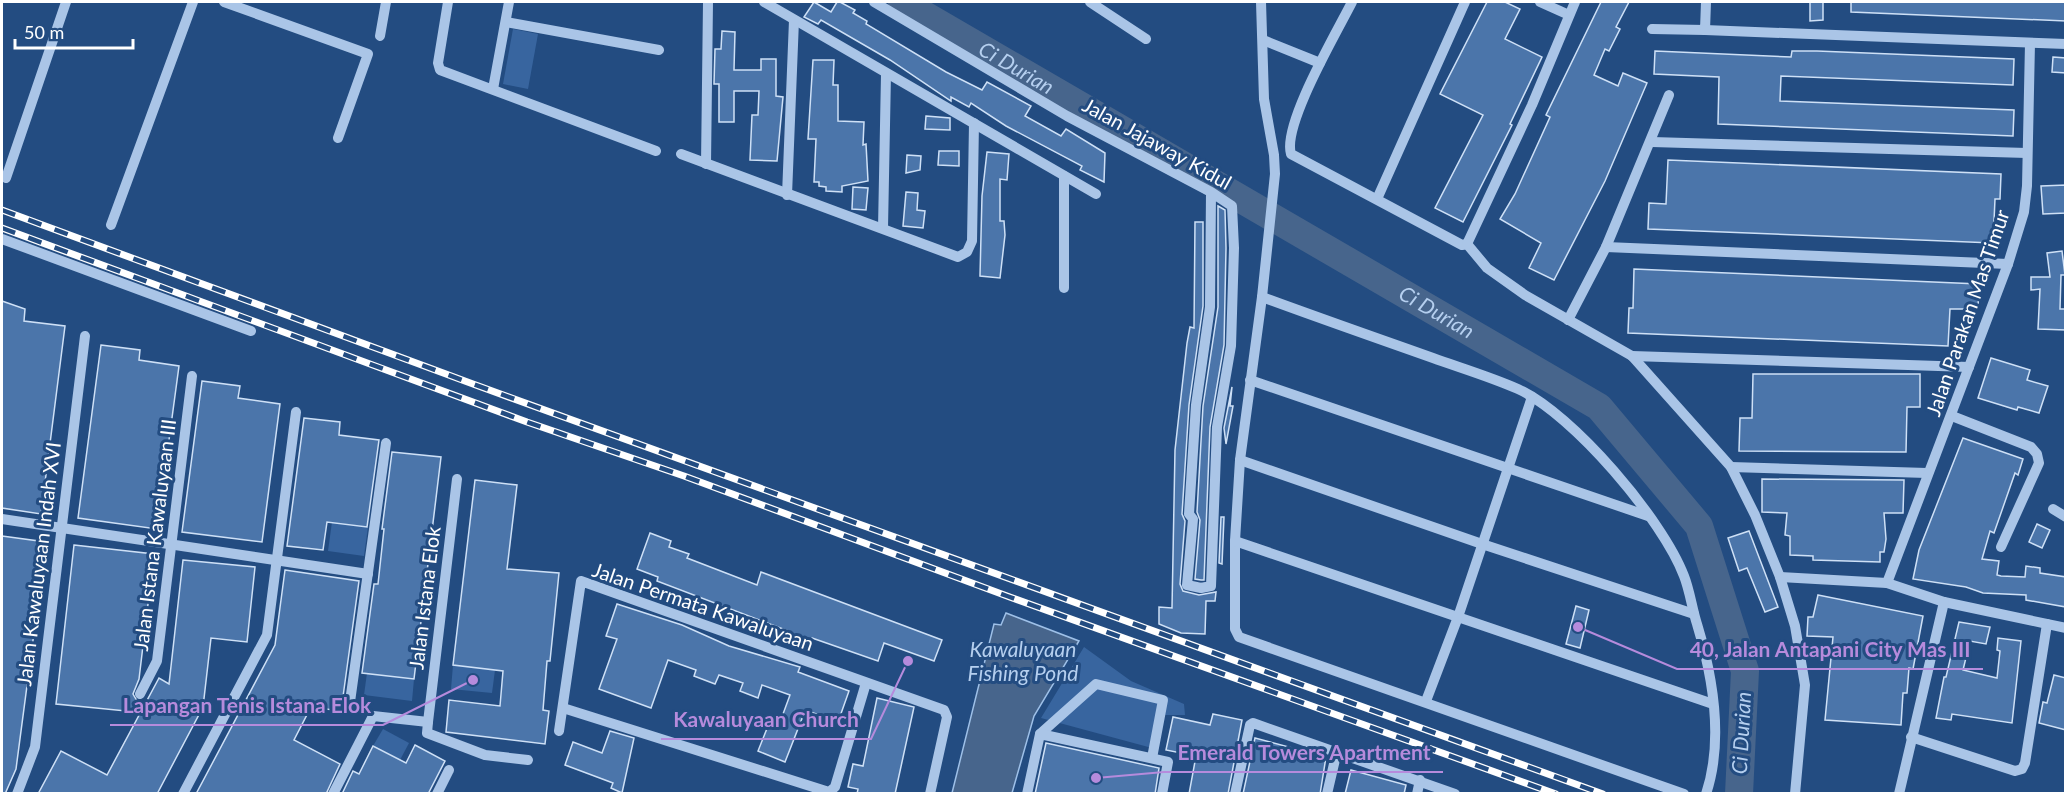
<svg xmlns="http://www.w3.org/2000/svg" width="2067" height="795" viewBox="0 0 2067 795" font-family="Lato,sans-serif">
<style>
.green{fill:#38659f}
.water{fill:#47658c;stroke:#9ec0e8;stroke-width:1.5}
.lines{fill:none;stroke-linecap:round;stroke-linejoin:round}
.river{stroke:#47658c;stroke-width:28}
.building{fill:#4b75aa;stroke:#cee0f6;stroke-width:1.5}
.minor{stroke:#aac5e7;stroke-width:10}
.rail-casing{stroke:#fff;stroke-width:7}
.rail{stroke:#234c81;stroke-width:4.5;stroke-dasharray:14;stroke-linecap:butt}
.labels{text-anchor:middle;stroke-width:6;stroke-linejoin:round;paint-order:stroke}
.street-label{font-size:20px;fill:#fff;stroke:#234c81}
.water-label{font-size:21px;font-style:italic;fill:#b5cfef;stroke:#234c81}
.leader{fill:none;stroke:#b68bdc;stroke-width:2}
.callout-dot{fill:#b68bdc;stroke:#234c81;stroke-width:2}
.callout-label{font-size:21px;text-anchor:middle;font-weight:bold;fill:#b68bdc;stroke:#234c81;stroke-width:6;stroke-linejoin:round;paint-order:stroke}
</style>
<rect width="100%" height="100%" fill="#234c81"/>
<g class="green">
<polygon points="513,29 538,34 528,89 503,84"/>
<polygon points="332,522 368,527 364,556 328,551"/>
<polygon points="1084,647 1131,681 1184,704 1185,715 1158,715 1152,748 1041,718"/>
<polygon points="453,665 495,670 492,693 451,689"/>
<polygon points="367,673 414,679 412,701 364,695"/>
<polygon points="383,729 409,743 400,760 373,746"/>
</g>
<polygon class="water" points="1006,613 1079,641 1034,716 1012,793 952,793 994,624 1001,625"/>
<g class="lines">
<path class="river" id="s1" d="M902 2 1599 407 1699 526 1745 671 1739 794"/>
</g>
<g class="building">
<polygon points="814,2 831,12 837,2 840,2 855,10 853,13 867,21 866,24 946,72 982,90 987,82 1031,106 1025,116 1061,136 1066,129 1105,153 1104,182 1080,170 1082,166 1006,126 971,103 969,107 951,97 951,101 890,60 821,20 818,24 804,17"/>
<polygon points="1487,2 1505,2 1520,9 1505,39 1542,57 1510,124 1512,125 1463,222 1435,208 1483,115 1440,94"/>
<polygon points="1601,2 1629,2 1616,27 1620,29 1609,51 1605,49 1594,75 1618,86 1623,73 1647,83 1605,181 1554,280 1529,268 1541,243 1500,219 1515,194 1550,117 1546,115"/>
<polygon points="1810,2 1823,2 1823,20 1810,21"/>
<polygon points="1851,2 2066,2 2066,21 1851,12"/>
<polygon points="722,31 735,32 734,70 761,70 761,59 776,59 776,96 783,97 777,161 750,160 752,115 758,115 759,91 734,91 734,122 719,122 719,84 714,84 715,49 721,49"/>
<polygon points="1655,51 1791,57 1792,51 1817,51 2014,59 2013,85 1781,76 1780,101 2014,110 2013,136 1718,124 1719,77 1654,74"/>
<polygon points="2053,57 2066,58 2066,73 2052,72"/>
<polygon points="813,60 834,60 833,85 838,85 838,121 864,122 863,145 866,144 868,181 842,186 842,192 826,191 826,187 819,186 819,182 814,182 816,139 808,139"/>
<polygon points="926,116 950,118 950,130 925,129"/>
<polygon points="939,151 959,151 959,166 938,165"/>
<polygon points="987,152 1009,154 1007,180 1000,179 1000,221 1004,221 1005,235 1000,278 980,276 982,196"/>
<polygon points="907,155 921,156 920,170 906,173"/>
<polygon points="1668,160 2001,174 2000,199 1995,199 1993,243 1648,229 1649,203 1666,204"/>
<polygon points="2066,185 2066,213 2043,214 2041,186"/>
<polygon points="853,187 868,188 866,210 852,209"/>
<polygon points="906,192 918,193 917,210 925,211 923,228 903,226"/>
<polygon points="1218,206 1225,210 1226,248 1224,345 1210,427 1204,580 1201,580 1195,579 1200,520 1197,512 1203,406 1218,307"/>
<polygon points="1195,222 1203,222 1203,306 1189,405 1182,514 1185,521 1180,584 1183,591 1199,595 1216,592 1215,601 1206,601 1205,634 1181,633 1159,624 1159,607 1172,608 1175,450 1187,343 1190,327 1194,328"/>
<polygon points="2062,251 2065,275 2061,275 2060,309 2066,309 2066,330 2038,329 2040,289 2031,290 2031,277 2050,277 2047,253"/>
<polygon points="1634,269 1979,284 1978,309 1950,309 1948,346 1628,333 1629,308 1633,308"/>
<polygon points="2,301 25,309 24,321 65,326 41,514 2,508"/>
<polygon points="101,345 140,350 139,360 179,366 157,529 78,518"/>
<polygon points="1991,358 2030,370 2027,380 2048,386 2039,413 2018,407 2017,410 1978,398"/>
<polygon points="1753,374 1920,374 1920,407 1907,407 1906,452 1739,451 1740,418 1752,418"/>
<polygon points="202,381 240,386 238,398 280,404 262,542 182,532"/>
<polygon points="1232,387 1230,406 1233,406 1226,444 1224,428"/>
<polygon points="304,418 340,422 339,435 379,440 367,527 327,522 323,550 287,546"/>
<polygon points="1963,438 2023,459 2018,475 2015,473 1994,533 1990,531 1982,559 1999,561 1997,575 2001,576 2025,577 2026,566 2040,568 2040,573 2066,577 2066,607 2026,600 2026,595 1983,593 1966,587 1913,579 1919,550"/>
<polygon points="392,452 441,457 414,679 362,673 374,584 378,584 384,529 382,529"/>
<polygon points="1762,479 1904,480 1903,513 1884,513 1886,539 1884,552 1880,552 1880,562 1813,560 1813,556 1790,555 1790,536 1785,535 1787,513 1762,512"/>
<polygon points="475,480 517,485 507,569 559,573 550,661 547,661 543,710 549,711 545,744 446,732 449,700 500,706 503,671 453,665"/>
<polygon points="1221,517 1224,517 1222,564 1219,563"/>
<polygon points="2037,524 2050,530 2042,548 2029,542"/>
<polygon points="1749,531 1778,607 1765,612 1747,568 1739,571 1728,538"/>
<polygon points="650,533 671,541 669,547 689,554 687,558 757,585 761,572 942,640 934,661 884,643 878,661 812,638 810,643 790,635 791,632 657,581 658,577 637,569"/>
<polygon points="2,536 46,542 16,769 5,794 2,794"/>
<polygon points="74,545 154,554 139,679 133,694 137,701 136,712 56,704"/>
<polygon points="183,560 255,567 247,642 211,638 203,707 157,794 38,794 61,751 107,775 159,678 169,684"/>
<polygon points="285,570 359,581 341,711 311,707 294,740 340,764 326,794 196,794 275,645"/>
<polygon points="1818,595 1923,616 1913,669 1909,668 1907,693 1903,693 1901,725 1825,720 1833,637 1807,636 1808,617 1813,617"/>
<polygon points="617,604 682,625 729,646 800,667 798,672 849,691 838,722 808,711 806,718 803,716 785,762 758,751 770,721 779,725 790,695 762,685 758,698 740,691 743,683 719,675 715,684 694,676 696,670 668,660 651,708 599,689 617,639 606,636"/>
<polygon points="1576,606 1589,610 1580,648 1566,644"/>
<polygon points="1959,622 1990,627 1986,644 1970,641 1963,670 1997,678 2000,651 1997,650 1998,638 2021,641 2012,723 1952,714 1951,720 1936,718 1944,677 1946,677"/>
<polygon points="2054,675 2066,678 2066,730 2039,723 2043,702 2047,703"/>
<polygon points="877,698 914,707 895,794 857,794 858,789 848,787 853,764 863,766"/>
<polygon points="1213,714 1242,720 1228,794 1189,794 1196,756 1166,750 1173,717 1210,725"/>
<polygon points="610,731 634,738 622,793 611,788 613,783 565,765 573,742 602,753"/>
<polygon points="1255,738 1326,757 1320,794 1243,794"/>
<polygon points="1046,743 1159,768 1155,794 1035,794"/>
<polygon points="415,745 445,761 428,794 342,794 353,771 359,774 373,746 406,763"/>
<polygon points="1351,770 1406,785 1404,794 1345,794"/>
</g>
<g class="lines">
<g class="minor">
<polyline points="224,2 368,54 338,138"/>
<polyline points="448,2 438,63 440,70 656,151"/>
<polyline points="764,2 1096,194"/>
<polyline points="874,2 1067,116 1211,192 1232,206 1234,248 1231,346 1217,427 1211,586 1201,588 1187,585 1193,519 1189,514 1196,405 1210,307 1211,192"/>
<polyline points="1090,2 1146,39"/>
<polyline points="1261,2 1264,99 1274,155 1275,174 1262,297 1240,460 1235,541 1235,629 1239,637 1684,794"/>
<path d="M1352 2C1337 32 1282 125 1291 154L1462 245 1467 244 1487 268 1525 295 1632 356 1731 467 1755 515 1780 577 1795 626 1805 685 1795 794"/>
<polyline points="1540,2 1569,15"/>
<polyline points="506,22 659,50"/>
<polyline points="1652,29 1705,30 1706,2"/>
<polyline points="1705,30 2066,44"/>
<polyline points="380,36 386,2"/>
<polyline points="1263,40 1320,63"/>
<polyline points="493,89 509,2"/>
<polyline points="1652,142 2027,153"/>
<polyline points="681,154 958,257 967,252 972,241 974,123"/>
<polyline points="706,164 708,2"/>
<polyline points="1064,176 1064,288"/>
<polyline points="6,178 66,2"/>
<polyline points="787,195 794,20"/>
<polyline points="1377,199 1465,2"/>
<polyline points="111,225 193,2"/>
<polyline points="883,228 886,74"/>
<polyline points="2,239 251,331"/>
<polyline points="1467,244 1532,105 1575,2"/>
<polyline points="1606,247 2008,264"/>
<path d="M1262 297C1319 318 1376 338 1433 358 1461 368 1491 377 1518 389 1573 414 1663 520 1684 576 1690 591 1692 609 1697 624 1713 677 1724 740 1706 794"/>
<polyline points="1568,320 1606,247 1669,95"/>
<polyline points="1632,356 1969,367"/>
<polyline points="1250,380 1648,516"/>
<polyline points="1952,416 2031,447 2037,454 2039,463 2001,547"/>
<polyline points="1240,460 1482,544 1694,614"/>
<polyline points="1731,467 1927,473"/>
<polyline points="2053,509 2066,517"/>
<polyline points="2,519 368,574"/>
<polyline points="1235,541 1713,704"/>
<polyline points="1780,577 1887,583 1944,602 2066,628"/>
<polyline points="1887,583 2008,264 2024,212 2027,186 2030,43"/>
<polyline points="140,694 157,661 192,376"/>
<polyline points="1426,701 1458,617 1532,397"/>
<polyline points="563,708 829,792 835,787 866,683"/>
<polyline points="349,709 386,443"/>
<polyline points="428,722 457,479"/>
<polyline points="559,731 581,581 944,710 947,717 930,794"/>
<polyline points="1040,734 1096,684 1163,700 1152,758"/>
<polyline points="1911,737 2015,771 2022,769 2025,763 2047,624"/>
<polyline points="17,794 35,747 85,336"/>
<polyline points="183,794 267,635 296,412"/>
<polyline points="333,794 373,716 428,722 427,733 485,755 528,760"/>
<polyline points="437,794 449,770"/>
<polyline points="1027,794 1040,734 1168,762 1162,794"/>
<polyline points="1235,794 1250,725 1253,723 1455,794"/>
<polyline points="1327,794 1337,751"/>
<polyline points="1417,794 1420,780"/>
<polyline points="1899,794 1944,602"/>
</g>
<g class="rail-casing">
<g id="rail">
<polyline points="2,210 473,384 1603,794"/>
<polyline points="2,228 527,422 684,476 1007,596 1556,794"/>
</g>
</g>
<use href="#rail" class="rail"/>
</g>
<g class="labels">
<g class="street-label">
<text transform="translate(1157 144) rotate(29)" y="7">Jalan Jajaway Kidul</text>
<text transform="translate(1968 313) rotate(-71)" y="7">Jalan Parakan Mas Timur</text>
<text transform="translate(155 535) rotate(-83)" y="7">Jalan Istana Kawaluyaan III</text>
<text transform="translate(39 564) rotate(-83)" y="7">Jalan Kawaluyaan Indah XVI</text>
<text transform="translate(425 598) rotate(-83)" y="7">Jalan Istana Elok</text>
<text transform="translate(703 607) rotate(19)" y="7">Jalan Permata Kawaluyaan</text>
</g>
<g class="water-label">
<text dy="7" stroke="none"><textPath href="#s1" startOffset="132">Ci Durian</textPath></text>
<text dy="7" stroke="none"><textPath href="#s1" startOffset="618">Ci Durian</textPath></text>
<text x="1023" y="657">Kawaluyaan<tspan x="1023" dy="24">Fishing Pond</tspan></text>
<text transform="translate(1742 733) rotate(-87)" y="7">Ci Durian</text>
</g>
</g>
<path class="leader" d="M1578 627L1677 669H1983M473 680L383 725H110M908 661L871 739H661M1096 778L1164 772H1443"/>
<g class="callout-dot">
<circle cx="1578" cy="627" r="6"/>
<circle cx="473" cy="680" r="6"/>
<circle cx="908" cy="661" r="6"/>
<circle cx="1096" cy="778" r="6"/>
</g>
<g class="callout-label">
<text x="1830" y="657">40, Jalan Antapani City Mas III</text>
<text x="247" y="713">Lapangan Tenis Istana Elok</text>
<text x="766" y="727">Kawaluyaan Church</text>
<text x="1304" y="760">Emerald Towers Apartment</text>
</g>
<rect width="2067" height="795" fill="none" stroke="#ffffff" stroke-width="6"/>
<path d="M15 39v9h118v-9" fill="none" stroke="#ffffff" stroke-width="3"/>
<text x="24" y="39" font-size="18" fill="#ffffff" stroke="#234c81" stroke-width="4.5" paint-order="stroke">50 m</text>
</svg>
